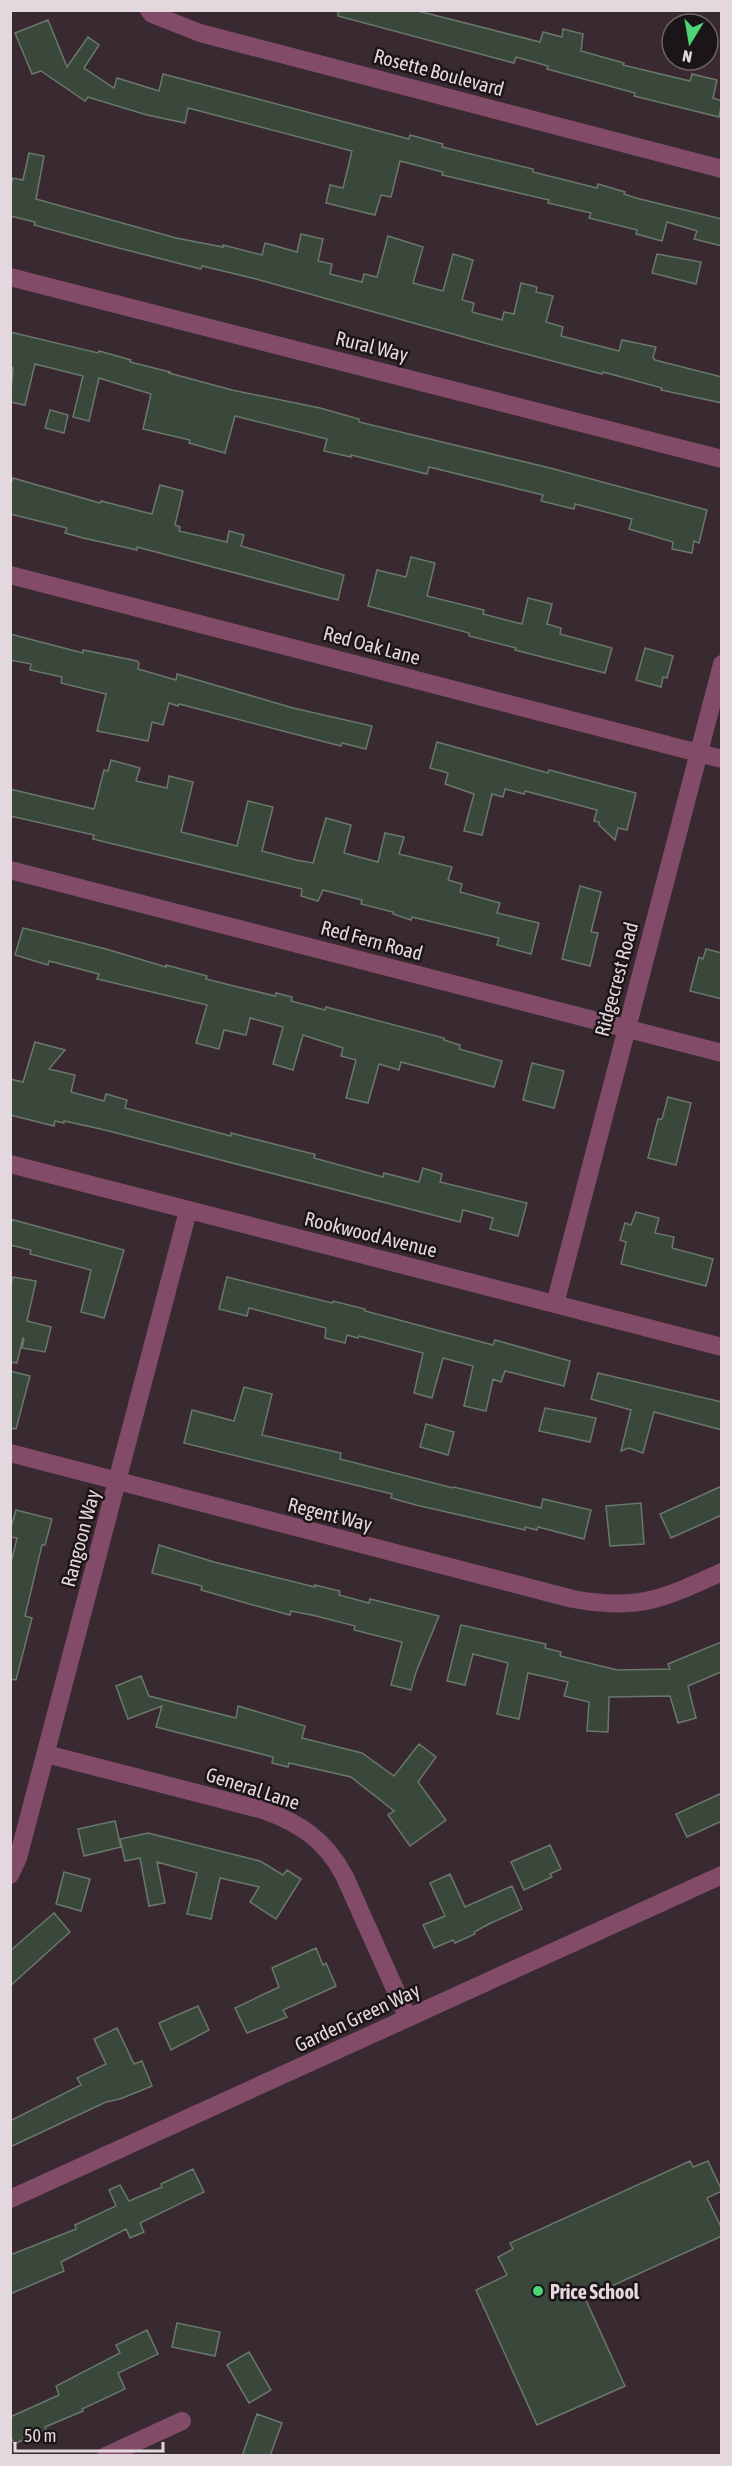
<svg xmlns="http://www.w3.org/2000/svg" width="732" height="2466" viewBox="0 0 732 2466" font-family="'Asap Condensed',sans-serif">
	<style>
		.building { fill: #3a483c; stroke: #69786b; stroke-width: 1.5 }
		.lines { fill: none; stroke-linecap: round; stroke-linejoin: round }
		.minor { stroke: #824b68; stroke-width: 18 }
		.poi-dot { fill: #4dd676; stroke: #1c1518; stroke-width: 2 }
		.labels { text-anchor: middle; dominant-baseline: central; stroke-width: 5; stroke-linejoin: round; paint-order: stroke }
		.street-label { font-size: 20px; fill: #e3d8dd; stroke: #1c1518 }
		.poi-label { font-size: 20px; font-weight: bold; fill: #e3d8dd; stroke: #1c1518; text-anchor: start }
	</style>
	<rect width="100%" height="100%" fill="#392a31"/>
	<!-- building -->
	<path class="building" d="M338,10h76l126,32 3,-10 19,5 1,-8 20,5 -2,17 43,12 -1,2 67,16 2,-7 25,6 -4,18 9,3 -3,16 -85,-21 1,-3 -88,-24 1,-3 -32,-9 -2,6 -176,-47z
		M48,20l19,47 21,-30 11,8 -15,23 30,20 3,-10 42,13 4,-17 246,65 1,-4 33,9 -1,3 91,22v3l64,16 1,-4 27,8 -1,2 12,4 86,21v27l-28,-7 3,-8 -30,-9 -5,19 -26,-7 1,-4 -48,-12 2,-5 -43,-10 1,-3 -107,-25 1,-3 -43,-11 -9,36 -10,-2 -6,20 -49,-12 4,-18 13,3 9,-37 -164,-43 -3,15 -38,-8 -59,-18 -3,4 -44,-30 -9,3 -17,-41z
		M29,153l15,3 -8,43 140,39 47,9v-2l39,10 3,-12 32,9 4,-18 22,5 -5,22 14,3 -2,10 32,8 2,-8 13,3 11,-41 35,11 -10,36 30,8 10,-37 20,6 -11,40 12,3 -2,9 30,8 2,-8 10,2 7,-31 16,4 -1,5 17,4 -7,26 17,5 -2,9 58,15 3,-11 34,7 -3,10 2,3 67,17v26l-61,-13 1,-2 -59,-16 -1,2 -99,-26 -247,-69 -54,-13 -1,3 -90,-23 -77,-21 1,-3 -25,-6v-28l3,-10 10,2z
		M657,254l44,8 -5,22 -44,-11z
		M10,332l88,21 1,-2 32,9 -1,2 40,10 -1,1 63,17 88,18 39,11v3l191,46 157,42 -8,33 -5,-2 -2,12 -20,-4 1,-7 -44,-13 3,-10 -57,-15 -1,5 -33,-8 2,-6 -114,-28 -2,7 -76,-19v2l-27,-6 3,-12 -92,-23 -10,37 -36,-10 1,-3 -47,-11 8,-35 -52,-16 -10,43 -16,-4 10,-41 -48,-12 -10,41 -15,-3 3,-34 -3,-1z
		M50,410l18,5 -4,18 -19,-5z
		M13,478l87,25 1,-2 51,13 8,-29 23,6 -8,34 5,2 -1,4 48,11 2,-11 15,4 -3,11 103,29 -6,25 -201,-53v3l-54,-12 -18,-5 2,-5 -57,-14v-27z
		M411,557l24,6 -8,33 57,14 -1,4 39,10 6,-26 24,6 -5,20 14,4 -1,6 52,14 -7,25 -90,-23 1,-2 -47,-12v-3l-101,-27 9,-36 29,7z
		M10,634l73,19v-3l54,11 2,2 -1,6 38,11 1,-6 116,34 79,18 -6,23 -24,-6 -1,3 -162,-42 -1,2 -9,-3 -6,22 -11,-3 -4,19 -51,-10 9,-37 -45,-11 1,-6 -32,-7 1,-6 -21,-4z
		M645,648l28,8 -6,22 -4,-1 -2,10 -25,-7z
		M437,742l111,31 1,-3 87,23 -9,37 -9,-2 -3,12 -16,-15v-3l-5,-1 3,-11 -72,-19 -1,3 -19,-5 -2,8 -11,-3 -10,41 -18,-4 10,-37 -29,-10 3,-11 -18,-5z
		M111,760l29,8 -4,13 31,7 2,-12 24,6 -12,50 56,14 11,-45 25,6 -11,44 34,9 17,3 13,-45 25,7 -7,28 34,9 7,-29 19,4 -5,17 53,13 -4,13 14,4 -2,8 40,11 -3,10 42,10 -8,31 -34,-9 2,-7 -87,-21 -1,3 -18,-6v-2l-32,-8 1,-4 -39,-10 -5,11 -17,-5 1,-7 -13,-3 -180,-43 -16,-4 1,-4 -84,-19v-27l84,20 10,-39 4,1z
		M580,886l21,6 -10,40 7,1 -8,33 -28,-7z
		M23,928l83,21 60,18v-2l41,11 -1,3 28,7 41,10 1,-3 16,4 -1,4 34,9 1,-3 118,31v2l16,5 -1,4 43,12 -8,26 -93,-25 -2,8 -20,-6 -11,39 -22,-5 10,-38 -15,-4 2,-8 -40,-13 -10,35 -20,-6 10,-37 -33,-9 -4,17 -22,-5 -5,19 -23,-6 11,-38 -110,-26 2,-5 -50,-13 -1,4 -33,-10z
		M706,949l16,4v46l-32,-8 9,-34 4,2z
		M35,1042l30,8 -16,19 26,6 -4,17 33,9 2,-7 21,6 -2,8 106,28v-3l78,20 6,1 -1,4 69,19 1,-4 35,9 4,-14 19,6 -2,8 87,21 -9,33 -28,-7 3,-11 -30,-8 -3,12 -355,-92 -41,-9v2l-9,-2 -1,5 -44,-11v-36l13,3z
		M532,1063l32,8 -10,37 -31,-8z
		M668,1097l23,6 -15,62 -28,-7 10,-39h4z
		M636,1212l23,6 -4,15 19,4 -2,11 41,11 -7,27 -85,-22 5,-22 -6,-2 5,-17 6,2z
		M10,1219l114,31 -20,68 -23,-6 10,-42 -61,-16 1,-4 -21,-5z
		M13,1277l23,4 -9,40 24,6 -6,25 -23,-4 2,-9 -1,-1 -6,25 -7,-1v-74z
		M227,1277l105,26 1,-2 32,8v2l128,34 2,-5 75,21 -6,25 -59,-15 -4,11 -8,-3 -7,32 -22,-5 9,-40 -30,-8 -11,40 -18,-5 9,-40 -64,-17 -1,2 -11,-3 -2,8 -20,-5 1,-10 -77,-20 -2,8 -28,-7z
		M10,1371l20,5 -14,53 -6,-1z
		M598,1373l124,29v28l-68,-18 -11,41 -14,-5 -8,3 10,-41 -40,-11z
		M244,1387l28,7 -10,41 79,18 -1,6 113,29 1,-1 87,21 2,-9 48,11 -7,29 -46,-12 -1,3 -12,-3v3l-109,-25 -25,-7 1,-4 -208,-51 8,-33 42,11z
		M545,1408l51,10 -6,24 -51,-11z
		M426,1424l28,8 -6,23 -28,-8z
		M722,1486v29l-51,23 -11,-24z
		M641,1503l3,41 -34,2 -4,-40z
		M16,1510l36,9 -7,26h-3l-17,71 7,2 -16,62 -6,-1v-112l7,-29 -7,-1v-6z
		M159,1545l55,17 101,25v-2l25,6 -1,4 30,8 1,-4 69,17 -23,56 -5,18 -20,-5 11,-43 -48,-12 1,-4 -43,-11 -21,-4 -1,4 -37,-10 -52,-15 1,-4 -50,-13z
		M461,1625l85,19 -1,4 16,4 -1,4 57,14 53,-1 -2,-5 53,-22v30l-33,14 8,32 -18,5 -8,-27 -61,1 -1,35 -21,-1 2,-29 -25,-6 4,-14 -40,-9 -9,46 -22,-5 11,-51 -35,-9 -8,31 -18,-4z
		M141,1676l8,20 87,22 2,-12 67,20 -3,12 60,15 32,23 25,-32 17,13 -18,25 28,38 -36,26 -22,-31 6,-4 -43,-34 -62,-14 -1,4 -16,-4 1,-6 -117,-30 6,-21 -34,13 -12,-33z
		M722,1793v28l-35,16 -11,-23z
		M115,1821l6,26 -37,9 -6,-27z
		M148,1833l112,28 23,14 4,-5 14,9 -25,40 -26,-17 9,-15 -39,-9 -9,41 -24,-5 10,-41 -40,-11 8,41 -16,3 -9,-48 -15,3 -5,-22z
		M550,1845l11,24 -11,5 2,3 -28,13 -13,-28z
		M64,1872l26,7 -9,32 -25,-7z
		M450,1874l15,33 47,-21 10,23 -33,15 -15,8 1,2 -20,9 -2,-3 -19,8 -11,-23 22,-9 -15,-33z
		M54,1913l16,19 -60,54v-35z
		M316,1948l7,17 3,-2 10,23 -53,24 4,7 -40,16 -12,-25 44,-21 -7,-19z
		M198,2006l11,24 -38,20 -12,-27z
		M117,2028l17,36 8,-3 10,25 -32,13 -14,3 -96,45v-26l71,-36 -4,-7 29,-14 -12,-25z
		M690,2161l3,6 15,-6 14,30 -15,7 15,31v7l-137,62 40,88 -88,39 -61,-135 31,-15 -9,-18 15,-8 -3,-6z
		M193,2169l11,23 -64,31 4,9 -14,6 -4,-9 -65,33 3,9 -54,23v-39l66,-26 -1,-4 41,-19 -7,-16 11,-5 9,16 33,-14 -1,-3z
		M177,2323l43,9 -5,24 -43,-9z
		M147,2330l11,24 -40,19 7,16 -43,20 1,2 -38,16 1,3 -32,14 -4,-9v-18l49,-22 -3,-9 64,-33 -4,-8z
		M249,2352l22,38 -22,13 -22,-38z
		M257,2414l25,9 -12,33h-28z"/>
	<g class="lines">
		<!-- minor -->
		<path class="minor" d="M149,10l3,4 48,19 522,136
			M10,277l712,182
			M10,575l712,184
			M10,870l712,183
			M10,1164l712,183
			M555,1304l167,-640
			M10,1453l563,146c66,12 89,0 149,-27
			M46,1754l217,56c37,13 62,30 81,65l64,143
			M10,1875l8,-17 170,-647
			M10,2199l712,-324
			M106,2456l76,-35"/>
	</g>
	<!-- markers -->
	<circle class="poi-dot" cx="538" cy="2291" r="6"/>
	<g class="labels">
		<!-- street labels -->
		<g class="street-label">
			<text transform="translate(439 72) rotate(15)">Rosette Boulevard</text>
			<text transform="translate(372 346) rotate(14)">Rural Way</text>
			<text transform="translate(372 645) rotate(15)">Red Oak Lane</text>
			<text transform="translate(372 940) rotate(15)">Red Fern Road</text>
			<text transform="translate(616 979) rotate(-75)">Ridgecrest Road</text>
			<text transform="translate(371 1234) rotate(14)">Rookwood Avenue</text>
			<text transform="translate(330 1514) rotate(14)">Regent Way</text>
			<text transform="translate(80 1538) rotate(-75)">Rangoon Way</text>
			<text transform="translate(253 1788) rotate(18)">General Lane</text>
			<text transform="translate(357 2017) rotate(-25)">Garden Green Way</text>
		</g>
		<!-- poi labels -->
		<g class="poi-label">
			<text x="550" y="2291">Price School</text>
		</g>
	</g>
	<!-- border -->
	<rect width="732" height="2466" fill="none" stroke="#e3d8dd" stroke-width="24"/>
	<!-- north arrow -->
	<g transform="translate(690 42) rotate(191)"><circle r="28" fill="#1c1518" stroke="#6c6367" stroke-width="1.5"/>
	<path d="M0-4.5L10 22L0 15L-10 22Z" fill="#4dd676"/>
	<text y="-9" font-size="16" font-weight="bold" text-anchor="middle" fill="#e3d8dd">N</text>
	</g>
	<!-- scale -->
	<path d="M15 2442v9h148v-9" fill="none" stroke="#e3d8dd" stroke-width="3"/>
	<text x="24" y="2442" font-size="18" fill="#e3d8dd" stroke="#1c1518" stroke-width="4.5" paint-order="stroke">50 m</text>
</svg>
